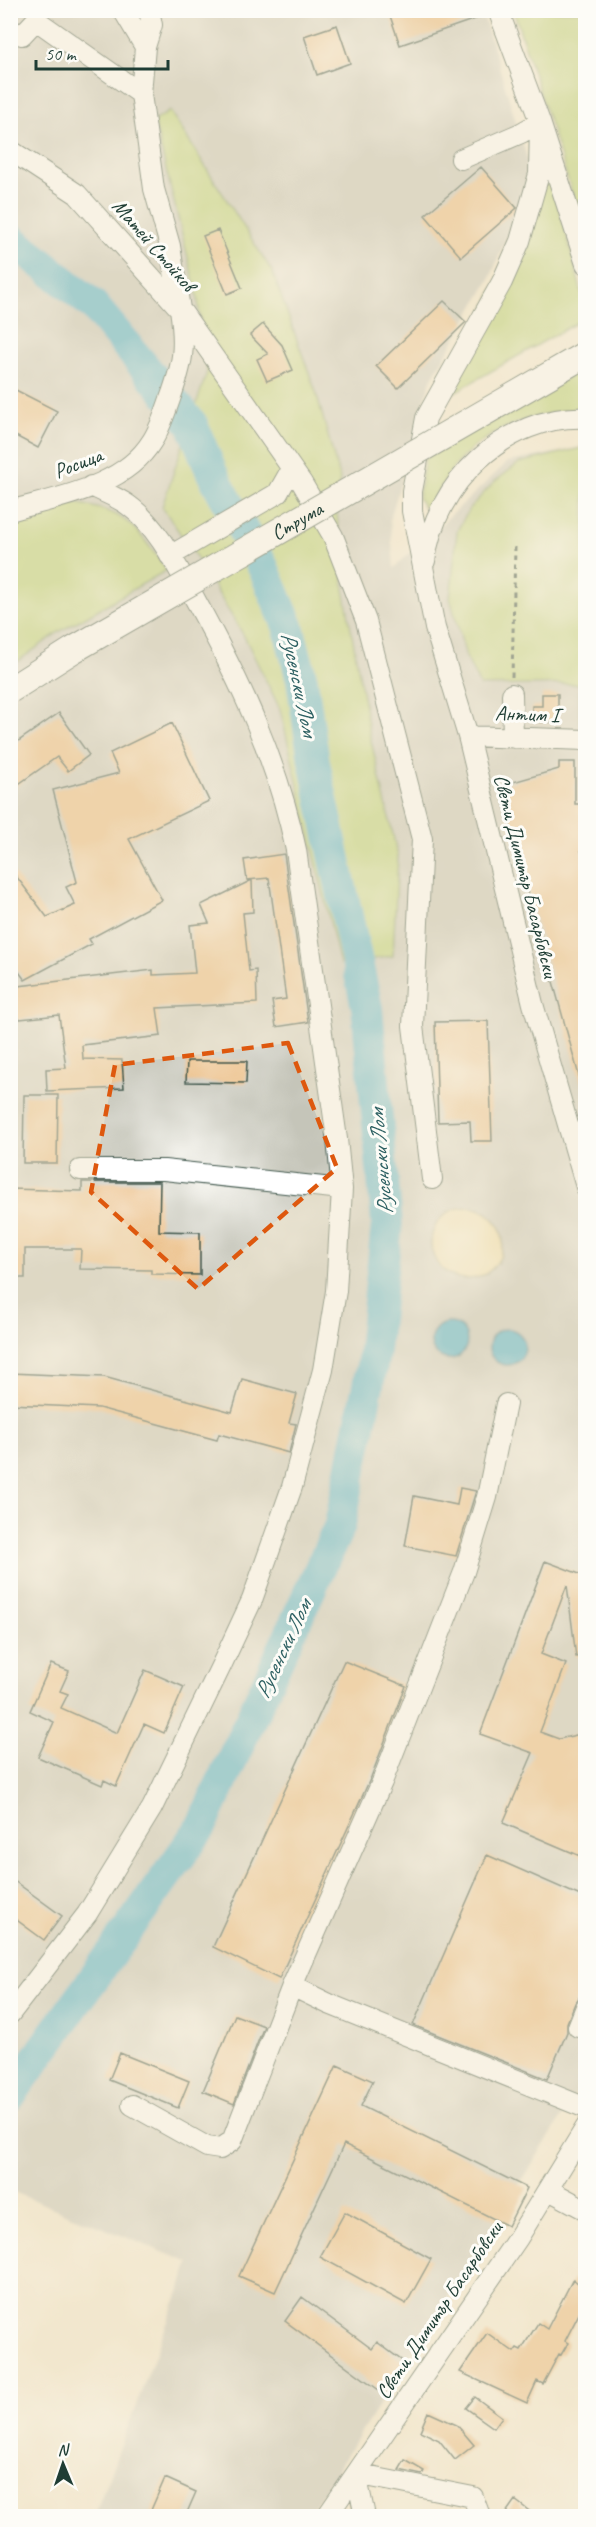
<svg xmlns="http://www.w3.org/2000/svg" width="596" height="2527" viewBox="0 0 596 2527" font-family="Caveat,sans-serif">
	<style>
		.industrial { fill: #c5c5b9 }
		.green { fill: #b9d176; stroke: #6c8755; stroke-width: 1.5 }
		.sand { fill: #eeda9e; stroke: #868c69; stroke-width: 1.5 }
		.water { fill: #4cafcb; stroke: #367680; stroke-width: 1.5 }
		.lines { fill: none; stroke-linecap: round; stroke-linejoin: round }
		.river { stroke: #4cafcb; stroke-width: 32 }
		.building { fill: #eaba7f }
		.minor-casing { stroke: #3f564b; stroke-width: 22 }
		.path { stroke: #3f564b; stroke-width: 3; stroke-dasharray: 4.5 4.5; stroke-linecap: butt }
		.minor { stroke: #fff; stroke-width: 20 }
		.major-bridge-casing { stroke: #3f564b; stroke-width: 28; stroke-linecap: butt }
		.major-bridge { stroke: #fff; stroke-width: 26 }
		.marked { fill: none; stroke: #de580e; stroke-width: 4.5; stroke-dasharray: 12 8; stroke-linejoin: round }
		.labels { text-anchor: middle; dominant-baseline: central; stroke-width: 6; stroke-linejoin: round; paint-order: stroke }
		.street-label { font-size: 21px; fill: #1f3d34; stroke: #fdfcf7 }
		.water-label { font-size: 22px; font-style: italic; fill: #2c5f61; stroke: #fdfcf7 }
	</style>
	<rect width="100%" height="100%" fill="#fdfcf7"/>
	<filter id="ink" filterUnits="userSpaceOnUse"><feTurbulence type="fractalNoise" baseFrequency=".0167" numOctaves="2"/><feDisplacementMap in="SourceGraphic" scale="12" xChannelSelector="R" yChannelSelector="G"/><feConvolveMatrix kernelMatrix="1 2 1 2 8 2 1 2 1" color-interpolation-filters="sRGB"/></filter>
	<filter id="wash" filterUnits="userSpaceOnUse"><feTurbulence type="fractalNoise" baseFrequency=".008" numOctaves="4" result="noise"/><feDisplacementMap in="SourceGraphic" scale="24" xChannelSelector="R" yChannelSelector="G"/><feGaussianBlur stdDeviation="1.35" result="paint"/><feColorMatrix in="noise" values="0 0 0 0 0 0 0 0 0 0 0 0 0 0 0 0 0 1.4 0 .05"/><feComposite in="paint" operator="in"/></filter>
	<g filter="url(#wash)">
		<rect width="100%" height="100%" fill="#f2e7ce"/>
		<!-- industrial -->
		<path class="industrial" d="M10,11h472l50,163 -43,107 -58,99 -41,139 4,49 114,-106 77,-15v1634l-277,435h-214l96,-253 -179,-72z"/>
		<!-- green -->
		<path class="green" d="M513,11h72v222l-69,-214z
			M170,111l102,160 44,121 24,87 -4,23 8,87 26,147 28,120 -5,100 -53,8 -60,-255 -36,-73 -47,-78 -35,-51 45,-135 -10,-78 -43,-173z
			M544,175c13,13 35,107 41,131v12l-139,79z
			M585,367v41c-50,5 -98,19 -131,59 -11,14 -16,31 -30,41l-6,-10 7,-40z
			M585,447v276h-5v-39l-100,2 -14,-29 -16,-59 7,-67 12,-22 25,-27 25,-19z
			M68,502c60,9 64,21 99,68l-108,62 -48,34v-146z"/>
		<!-- sand -->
		<path class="sand" d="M431 1243a36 36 0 1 1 72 0a36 36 0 1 1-72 0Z"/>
		<!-- water -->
		<path class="water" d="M431 1341a18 18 0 1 1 36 0a18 18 0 1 1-36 0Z
			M489 1347a18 18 0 1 1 36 0a18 18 0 1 1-36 0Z"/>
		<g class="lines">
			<!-- river -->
			<path class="river" d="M10,238l83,67 99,119 20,49 51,94 25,59 14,54 12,82 53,246 20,215 -14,137 -33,165 -139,302 -191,269"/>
		</g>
		<g id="blocks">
			<!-- building -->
			<path class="building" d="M388,10h98l1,5 -87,30z
				M337,25l13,38 -33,12 -13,-39z
				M481,167l36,41 -56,49 -36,-42z
				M218,230l24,58 -15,6 -24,-58z
				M444,301l22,21 -68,66 -22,-22z
				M263,324l19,21 11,25 -26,11 -10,-22 11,-5 -18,-19z
				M10,387l47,24 -19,37 -28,-15z
				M542,694h16v28h-26v-16h10z
				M59,713l30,42 -21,16 -11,-14 -47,33v-43z
				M172,723l37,78 -80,38 33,61 -73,39 3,5 -67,36 -15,-20v-92l37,49 28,-12 -9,-18 11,-5 -24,-92 66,-17 -9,-20z
				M559,762h16v42h10v46h-4l4,16v216l-4,1 -82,-297 60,-17z
				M284,854l24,168 -32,5 -4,-26 14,-2 -17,-121 -22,2 -3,-20z
				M252,880l1,32 -10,1 6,58 7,-1 1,33 -100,5 4,28 -79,9 1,14 39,1 2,28 -77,3 -1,-22 20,-1 -7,-53 -49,5v-33l143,-17v5l42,-2 -5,-48 19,-2 -8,-18z
				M488,1021l4,120h-21l-1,-20 -32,1 -3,-100z
				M187,1061h60l-1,22 -60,-1z
				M24,1095h34l-1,68h-34z
				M82,1182h78l-1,49 41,1v43l-49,-1v-4l-71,-1 1,-20h-56v29h-15v-89l72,2z
				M10,1373l94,4 128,35 10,-33 55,15 -8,29 7,1 -7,29 -70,-19 -2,6 -118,-32 -89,-4z
				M460,1488l16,3 -20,65 -51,-10 9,-50 43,9z
				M545,1561l40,15v80l-9,1 -9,-72 -26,69 25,10 -26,68 19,7 26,-6v125l-82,-35 30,-70 -53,-19z
				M344,1661l62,25 -35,91 -92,202 -66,-32z
				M51,1664l18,7 -9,20 8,3 -7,14 56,25 28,-63 39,17 -20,46 -20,-9 -28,62 -12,-6 -2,5 -64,-28 16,-35 -24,-11z
				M487,1855l98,43v92l-10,13 -8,20v9l-20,47 -134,-54z
				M10,1878l52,38 -18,24 -34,-25z
				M235,2015l29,11 -30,78 -31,-13z
				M120,2053l69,28 -11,27 -69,-28z
				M337,2065l36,16 -12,25 166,82 -19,38 -164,-82 -69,148 -36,-16z
				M345,2212l86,47 -25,45 -86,-47z
				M573,2279l12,10v13l-20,39 3,2 -7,12 -2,-1 -16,30 -6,-3 -10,22 -67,-31 27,-39 27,19 3,-4 4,2 17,-27 9,6z
				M302,2297l70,52 5,-7 28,21 -22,30 -98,-72z
				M475,2397l27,20 -8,11 -28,-20z
				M428,2412l29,13 17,20 -19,15 -16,-20 -19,-9z
				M405,2460l19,11 -2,4 -23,-5z
				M165,2478l31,14 -11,25h-37z
				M515,2500l22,17h-34z"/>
		</g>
	</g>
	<g filter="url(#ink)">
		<use href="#blocks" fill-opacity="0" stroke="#3f564b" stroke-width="1.5"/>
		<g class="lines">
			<!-- minor casing -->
			<g class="minor-casing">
				<path id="minor" d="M123,10l22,37
					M149,10l3,15 -7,22 -4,47 13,95 16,57 10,63 122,174 31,53 33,85 56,218 -9,187 19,153
					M498,10l42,112 46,142
					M10,31l12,4 14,-15 105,74
					M10,150l67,44 103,115c6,39 3,54 -10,90 -5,14 -10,30 -18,42 -28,46 -94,56 -142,70
					M461,159l60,-26 19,-11 -1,52 -19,67 -18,41 -76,136 -14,73v20l23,117 33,108 65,268 53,183
					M170,556l108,-63 13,-23
					M425,561c9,-77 81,-147 161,-143
					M512,694l1,44
					M468,736l118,4
					M80,1170h84l178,19
					M292,1986l37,18 257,104
					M10,2014l77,-100 65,-106 70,-144 30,-64 40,-113 31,-117 13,-79 6,-102 -5,-50 -41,-289c-19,-91 -55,-167 -100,-249 -18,-32 -37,-74 -68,-96 -11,-8 -25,-13 -37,-19
					M578,2027l8,-20
					M132,2105l75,42 13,2 12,-8 60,-155 90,-204 82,-210 23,-75 19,-93
					M549,2190l37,20
					M327,2516l191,-278 68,-111
					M365,2516l-9,-42 117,23 7,19"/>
			</g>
			<!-- path -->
			<path class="path" d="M512,677l3,-130"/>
			<!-- minor -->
			<use href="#minor" class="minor"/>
			<!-- major-bridge casing -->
			<g class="major-bridge-casing">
				<g id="major-bridge">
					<path id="s1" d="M10,690l63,-40 513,-296"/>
				</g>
			</g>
			<!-- major-bridge -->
			<use href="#major-bridge" class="major-bridge"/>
		</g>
	</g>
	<!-- marked area -->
	<path d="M0 0H596V2527H0ZM288,1043l49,125 -139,121 -107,-97 24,-127z" fill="#f2e7ce" fill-opacity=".55" fill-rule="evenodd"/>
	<path class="marked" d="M288,1043l49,125 -139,121 -107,-97 24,-127z"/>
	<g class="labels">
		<!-- street labels -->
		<g class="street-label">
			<text transform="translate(154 245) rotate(49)">Матей Стойков</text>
			<text transform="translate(78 463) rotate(-21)">Росица</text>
			<text stroke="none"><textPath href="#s1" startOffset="333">Струма</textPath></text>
			<text transform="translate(527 714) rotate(2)">Антим I</text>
			<text transform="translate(526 876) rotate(76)">Свети Димитър Басарбовски</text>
			<text transform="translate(439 2310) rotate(-56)">Свети Димитър Басарбовски</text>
		</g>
		<!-- water labels -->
		<g class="water-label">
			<text transform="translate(299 684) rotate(78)">Русенски Лом</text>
			<text transform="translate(381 1162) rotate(-95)">Русенски Лом</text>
			<text transform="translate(283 1649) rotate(-65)">Русенски Лом</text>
		</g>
	</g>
	<!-- margin -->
	<rect width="596" height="2527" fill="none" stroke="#fdfcf7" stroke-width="36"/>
	<!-- north arrow -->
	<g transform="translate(63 2464) rotate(358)" stroke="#fdfcf7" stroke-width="4.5" paint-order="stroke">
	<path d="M0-4.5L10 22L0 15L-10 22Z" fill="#1f3d34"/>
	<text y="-9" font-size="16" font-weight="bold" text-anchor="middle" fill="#1f3d34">N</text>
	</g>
	<!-- scale -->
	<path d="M36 60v9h132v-9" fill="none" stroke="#1f3d34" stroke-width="3"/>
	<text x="45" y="60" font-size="18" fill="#1f3d34" stroke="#fdfcf7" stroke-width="4.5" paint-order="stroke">50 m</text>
</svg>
